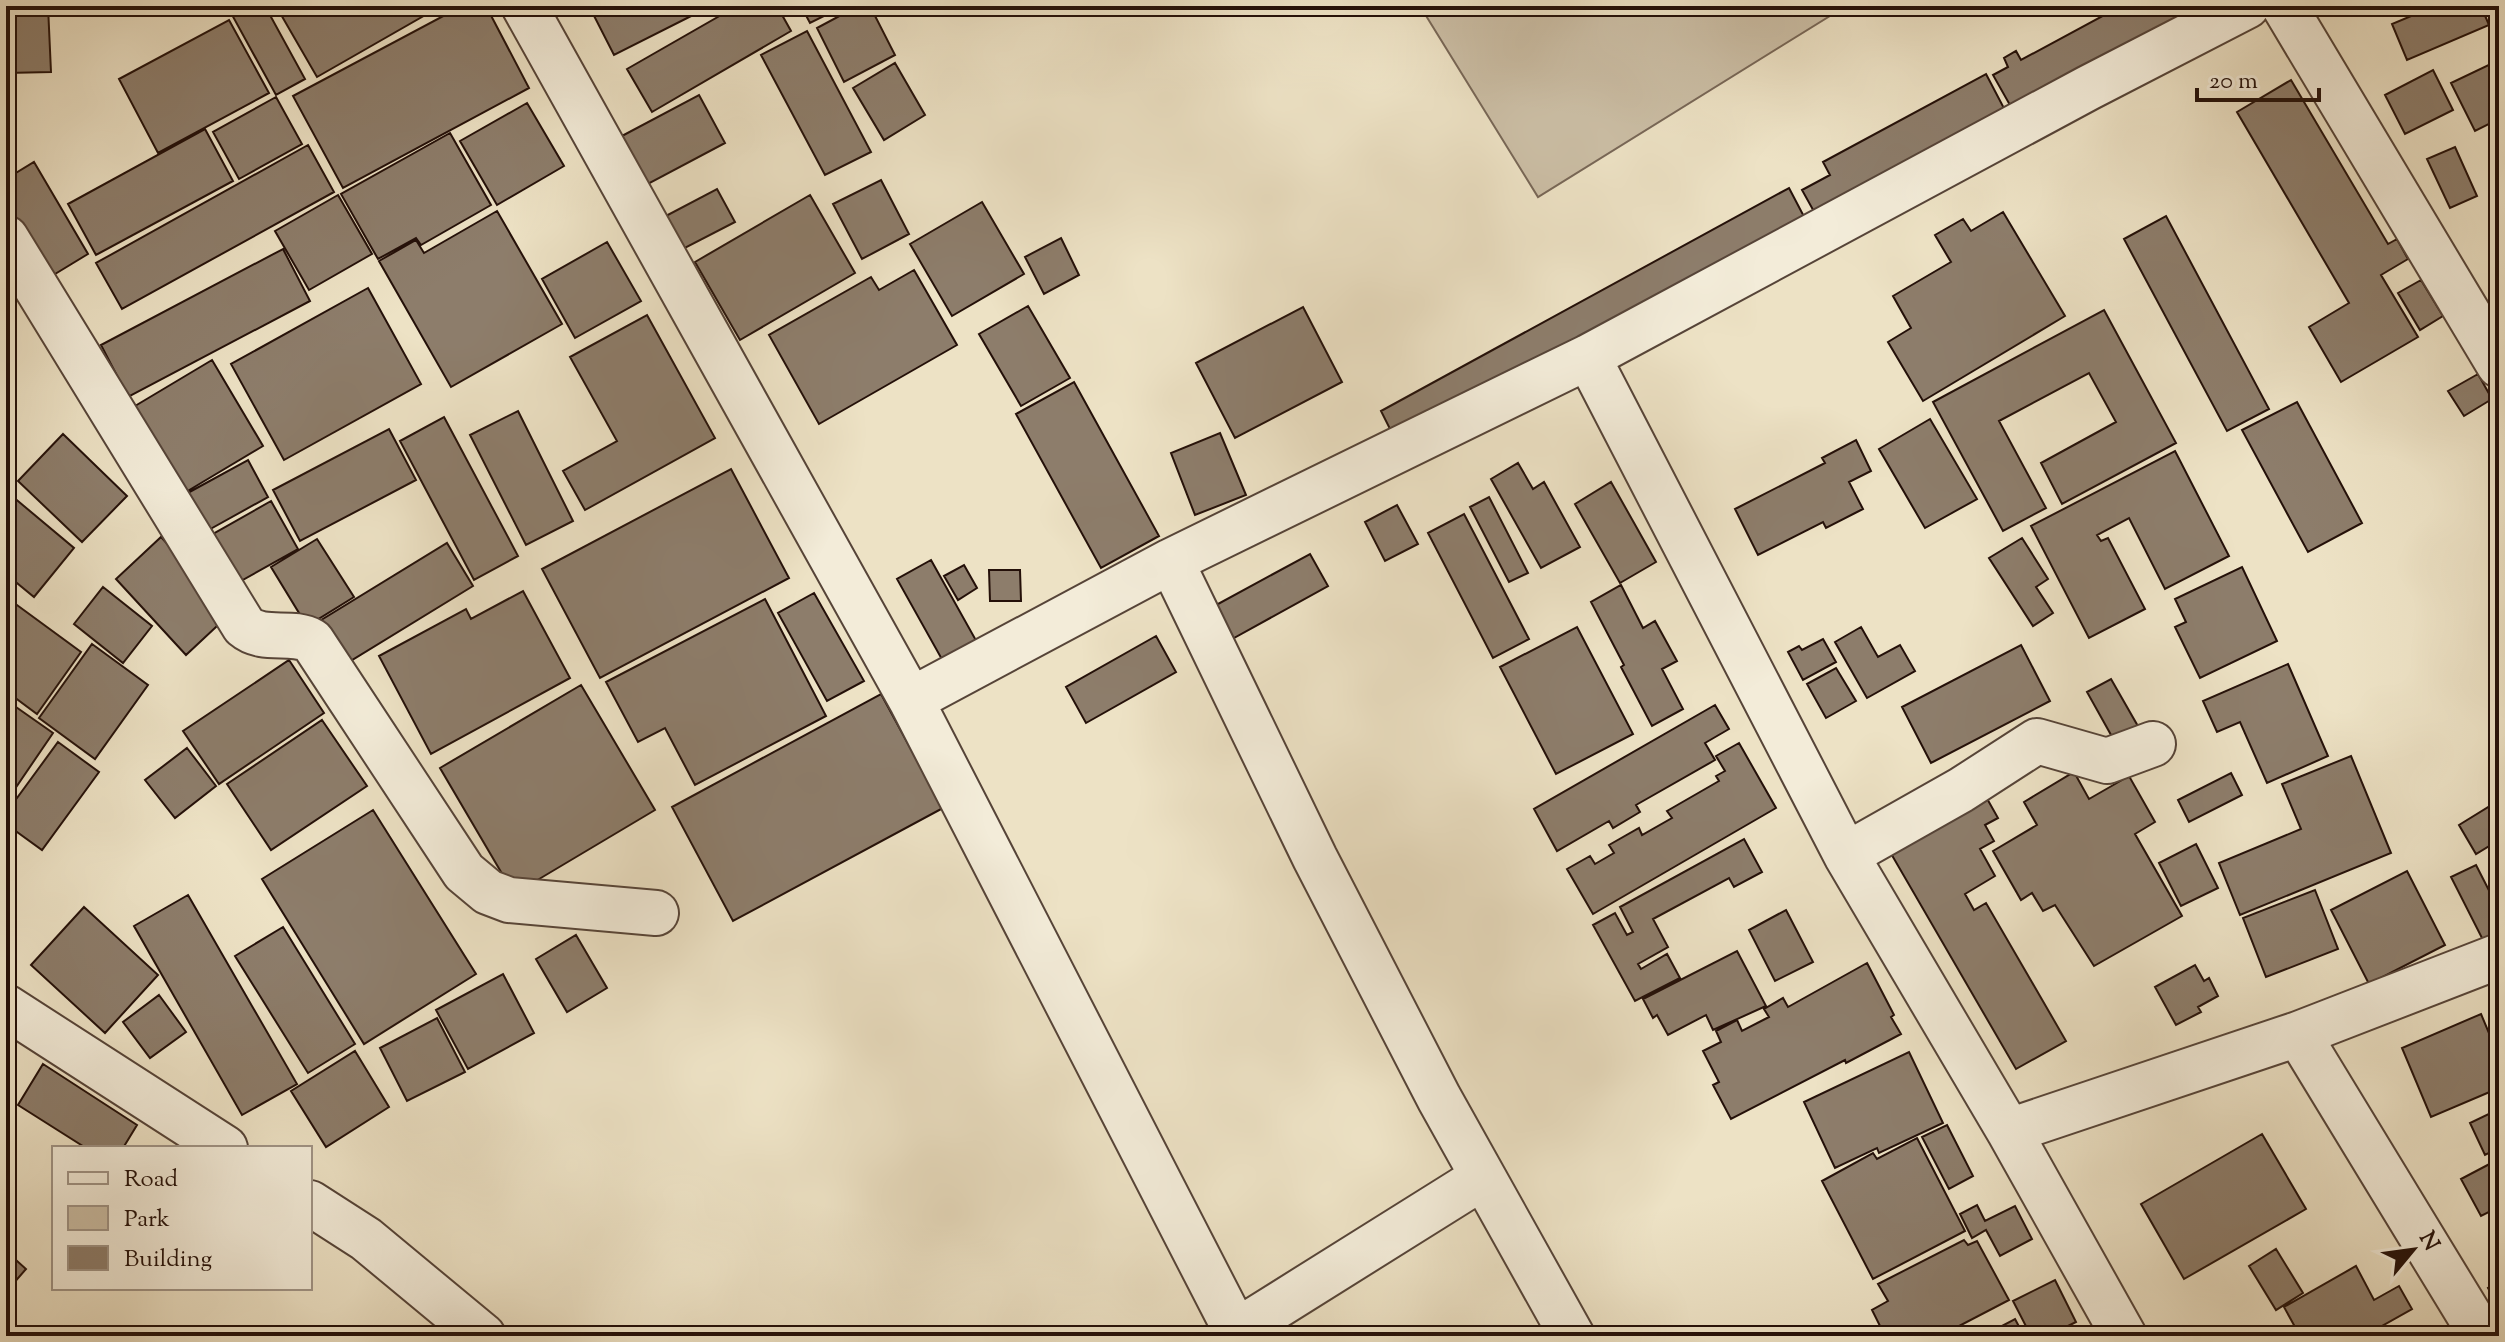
<svg xmlns="http://www.w3.org/2000/svg" width="2505" height="1342" viewBox="0 0 2505 1342" font-family="'Sorts Mill Goudy',serif">
	<style>
		.green { fill: #cbbea5; stroke: #786757; stroke-width: 2 }
		.building { fill: #8d7d6b; stroke: #241009; stroke-width: 2 }
		.lines { fill: none; stroke-linecap: round; stroke-linejoin: round }
		.street-casing { stroke: #564438; stroke-width: 48 }
		.street { stroke: #f3ecd9; stroke-width: 44 }
	</style>
	<rect width="100%" height="100%" fill="#ede2c5"/>
	<filter id="stains"><feTurbulence type="fractalNoise" baseFrequency=".0025" numOctaves="4"/><feColorMatrix values="0 0 0 0 .2 0 0 0 0 .09 0 0 0 0 .02 0 0 0 .5 -.17"/></filter>
	<radialGradient id="worn" r=".72"><stop offset=".6" stop-color="#630" stop-opacity="0"/><stop offset="1" stop-color="#630" stop-opacity=".3"/></radialGradient>
	<!-- green -->
	<path class="green" d="M1420,6h426l-308,191z"/>
	<!-- building -->
	<path class="building" d="M6,6h42l3,66 -45,1z
		M244,6h21l40,73 -29,16 -45,-82z
		M276,6h165l-124,71z
		M462,6h24l43,82 -186,100 -50,-92z
		M589,6h122l-97,49z
		M737,6h40l14,25 -139,81 -25,-43z
		M801,6h43l-34,17z
		M858,6h12l25,49 -51,27 -27,-54z
		M2121,6h94l-200,108 -22,-39 15,-8 -4,-9 12,-7 5,9z
		M2435,6h46l8,19 -82,35 -15,-36z
		M2491,6h8v18z
		M229,20l40,73 -111,60 -39,-74z
		M807,31l64,121 -46,23 -64,-120z
		M2499,60v59l-24,12 -24,-48z
		M895,63l30,52 -41,25 -31,-52z
		M2433,70l20,40 -48,24 -20,-39z
		M1986,74l21,40 -190,103 -15,-27 28,-15 -7,-13z
		M2291,80l97,164 9,-5 11,20 -27,16 37,62 -77,45 -32,-55 40,-24 -112,-191z
		M699,95l26,48 -79,42 -26,-48z
		M276,97l26,47 -63,35 -26,-47z
		M527,103l37,63 -67,39 -37,-64z
		M205,129l28,52 -137,74 -28,-51z
		M450,133l41,72 -70,40 -5,-7 -38,21 -37,-65z
		M308,145l26,47 -212,117 -26,-46z
		M2455,147l22,49 -27,12 -23,-49z
		M34,162l54,92 -51,31 -31,-51v-55z
		M881,180l28,54 -47,25 -29,-55z
		M1789,188l21,40 -412,217 -17,-34z
		M717,189l18,33 -56,29 -17,-33z
		M338,195l34,59 -63,36 -34,-59z
		M810,195l45,78 -115,67 -45,-78z
		M982,202l42,72 -72,42 -42,-72z
		M497,211l65,113 -111,63 -72,-126 37,-21 8,13z
		M2003,212l62,104 -142,85 -35,-59 23,-14 -18,-32 58,-34 -16,-27 28,-16 8,12z
		M2166,216l103,193 -42,22 -103,-192z
		M1061,238l18,37 -35,19 -19,-37z
		M607,242l34,59 -66,37 -33,-59z
		M283,249l27,52 -182,96 -27,-52z
		M914,270l43,75 -138,79 -50,-89 102,-58 8,13z
		M2421,280l22,36 -23,14 -22,-37z
		M368,288l53,96 -137,76 -53,-96z
		M1028,306l42,72 -49,28 -42,-72z
		M1303,307l39,75 -107,56 -39,-75z
		M2104,310l72,133 -114,61 -21,-41 75,-41 -27,-49 -90,48 47,87 -43,23 -70,-129z
		M647,315l68,123 -130,72 -22,-39 54,-30 -47,-84z
		M212,360l51,86 -77,46 -51,-86z
		M2478,374l14,25 -28,17 -16,-25z
		M1074,382l85,154 -58,32 -85,-154z
		M2297,402l65,121 -54,29 -66,-122z
		M518,411l55,110 -47,24 -56,-110z
		M444,417l74,139 -44,24 -74,-139z
		M1930,419l47,80 -52,29 -46,-79z
		M389,429l27,51 -116,61 -27,-51z
		M1220,433l26,62 -51,20 -24,-62z
		M63,434l64,62 -45,46 -64,-61z
		M1856,440l15,31 -22,11 14,27 -37,19 -3,-6 -65,33 -23,-46 90,-46 -3,-5z
		M2175,451l54,105 -64,33 -36,-71 -32,17 4,6 7,-3 37,71 -56,29 -58,-112z
		M248,460l20,37 -63,35 -21,-37z
		M1518,463l15,26 11,-7 36,65 -39,21 -50,-89z
		M731,469l58,109 -189,100 -58,-109z
		M1611,482l45,80 -36,21 -45,-79z
		M6,491l68,57 -40,49 -28,-23z
		M1489,497l39,76 -19,9 -39,-75z
		M271,501l27,48 -66,37 -26,-48z
		M1397,505l21,39 -33,17 -20,-39z
		M1464,514l65,125 -36,19 -65,-125z
		M161,537l70,76 -45,42 -70,-76z
		M2022,538l26,41 -12,8 17,26 -20,13 -44,-68z
		M317,539l37,58 -47,29 -36,-59z
		M447,543l26,43 -134,82 -26,-43z
		M1310,554l18,32 -103,57 -18,-33z
		M931,560l47,84 -34,19 -47,-84z
		M964,565l13,23 -19,12 -14,-24z
		M2242,567l35,74 -77,37 -25,-51 11,-5 -11,-23z
		M989,570h31l1,31h-31z
		M1621,585l22,43 12,-7 22,40 -15,8 21,40 -31,17 -31,-59 3,-2 -33,-63z
		M103,587l49,39 -29,37 -49,-39z
		M523,591l47,87 -139,76 -52,-98 87,-47 5,10z
		M814,593l50,88 -37,20 -49,-88z
		M6,597l75,55 -44,62 -31,-23z
		M765,599l61,117 -131,69 -30,-57 -27,14 -32,-60z
		M1577,627l56,107 -77,40 -56,-107z
		M1861,627l17,30 22,-12 15,26 -48,27 -32,-56z
		M1156,636l20,36 -90,51 -20,-36z
		M1823,639l13,23 -33,18 -15,-28 11,-6 3,4z
		M92,644l56,41 -53,74 -56,-41z
		M2021,645l29,56 -119,62 -29,-56z
		M289,660l35,53 -105,71 -36,-53z
		M2288,664l40,92 -61,27 -27,-61 -23,10 -14,-31z
		M1836,668l20,33 -30,17 -19,-34z
		M2111,679l28,49 -24,14 -28,-50z
		M581,685l74,125 -141,84 -74,-126z
		M881,694l62,114 -210,113 -61,-114z
		M6,700l47,33 -47,69z
		M1715,705l14,24 -24,14 10,17 -79,45 4,7 -27,16 -4,-7 -52,30 -23,-42z
		M322,720l45,66 -96,64 -44,-66z
		M58,742l41,30 -57,78 -36,-26v-11z
		M1739,743l37,65 -183,106 -26,-45 23,-13 5,8 19,-11 -5,-8 30,-17 3,7 30,-17 -5,-7 52,-30 -3,-5 9,-5 -9,-15z
		M187,748l29,38 -41,32 -30,-38z
		M2351,756l40,97 -151,62 -21,-52 82,-34 -19,-45z
		M2074,772l15,27 40,-23 26,46 -20,12 47,82 -88,50 -39,-61 -12,6 -11,-18 -11,7 -28,-49 44,-26 -13,-23z
		M2231,773l11,22 -53,27 -11,-22z
		M1985,795l13,23 -13,7 9,16 -14,8 15,27 -30,18 9,16 12,-7 80,138 -50,28 -130,-224z
		M2490,806l9,16v18l-23,14 -17,-29z
		M373,810l103,164 -112,70 -102,-165z
		M1744,839l18,33 -28,15 -5,-9 -76,41 15,28 -30,17 3,5 26,-15 13,24 -45,23 -42,-76 22,-12 12,22 6,-3 -13,-25z
		M2196,844l22,44 -37,18 -22,-43z
		M2476,865l23,45v27l-14,7 -34,-67z
		M2407,871l38,74 -76,39 -38,-74z
		M2315,890l23,59 -72,28 -23,-59z
		M188,895l109,189 -55,31 -108,-189z
		M84,907l74,68 -53,58 -74,-68z
		M1786,910l27,52 -38,19 -26,-51z
		M283,927l72,117 -47,29 -73,-117z
		M576,935l31,53 -40,24 -31,-53z
		M1737,951l29,55 -53,24 -7,-15 -38,20 -11,-20 -4,3 -10,-19z
		M1867,963l27,52 -3,2 10,17 -55,29 -1,-3 -114,59 -18,-34 6,-3 -16,-31 18,-9 -5,-11 21,-11 5,11 27,-14 -5,-8 19,-11 5,9z
		M2195,965l9,16 5,-3 9,18 -20,11 3,5 -25,13 -21,-38z
		M503,974l31,59 -66,36 -32,-59z
		M159,995l27,37 -36,26 -27,-36z
		M2481,1014l18,43v31l-68,29 -29,-69z
		M437,1018l28,54 -58,29 -27,-53z
		M355,1051l34,56 -63,40 -35,-56z
		M1909,1052l34,71 -64,30 -2,-5 -42,20 -31,-66z
		M43,1064l94,61 -14,23h-37l-68,-43z
		M2499,1109v39l-14,7 -15,-32z
		M1947,1125l26,51 -24,13 -27,-52z
		M2262,1134l44,75 -122,70 -43,-75z
		M1917,1138l48,93 -92,48 -51,-98 51,-28 4,6z
		M2499,1159v48l-18,9 -20,-37z
		M1977,1205l8,16 30,-15 17,33 -32,17 -14,-26 -14,8 -12,-24z
		M1964,1240l4,5 9,-4 32,59 -69,36h-55l-13,-26 16,-9 -10,-17z
		M2276,1249l27,44 -27,17 -27,-44z
		M6,1251l20,18 -20,23z
		M2356,1266l18,34 25,-14 13,23 -48,27h-64l-16,-29z
		M2055,1280l21,42 -12,6 5,8h-38l-18,-35z
		M2499,1282v26l-11,-20z
		M2015,1319l9,17h-41z"/>
	<g class="lines">
		<!-- street casing -->
		<g class="street-casing">
			<path id="street" d="M524,6l387,694 260,-139 417,-204 500,-269 159,-82
				M2284,6l215,359
				M6,238l238,388c20,17 47,3 68,15l152,231 24,20 21,8 147,13
				M1588,357l258,498 163,276 115,205
				M1171,561l144,297 124,240 133,238
				M911,700l325,631
				M1846,855l115,-65 76,-49 70,20 46,-17
				M6,1007l219,141
				M2298,1034l201,-78
				M2009,1131l289,-97 184,302
				M310,1203l56,36 117,97
				M1229,1336l254,-159"/>
		</g>
		<!-- street -->
		<use href="#street" class="street"/>
	</g>
	<!-- margin -->
	<rect width="2505" height="1342" fill="none" stroke="#ede2c5" stroke-width="32"/>
	<rect x="8" y="8" width="2489" height="1326" fill="none" stroke="#241009" stroke-width="4"/>
	<rect x="16" y="16" width="2473" height="1310" fill="none" stroke="#241009" stroke-width="2"/>
	<!-- legend -->
	<rect x="52" y="1146" width="260" height="144" fill="#f3ecd9" stroke="#a09486" stroke-width="2"/>
	<rect x="68" y="1172" width="40" height="12" fill="#f3ecd9" stroke="#a09486" stroke-width="2"/>
	<text x="124" y="1186" font-size="24" fill="#241009">Road</text>
	<rect x="68" y="1206" width="40" height="24" fill="#cbbea5" stroke="#a09486" stroke-width="2"/>
	<text x="124" y="1226" font-size="24" fill="#241009">Park</text>
	<rect x="68" y="1246" width="40" height="24" fill="#8d7d6b" stroke="#a09486" stroke-width="2"/>
	<text x="124" y="1266" font-size="24" fill="#241009">Building</text>
	<!-- north arrow -->
	<g transform="translate(2413 1250) rotate(61)" stroke="#f3ecd9" stroke-width="6" paint-order="stroke">
	<path d="M0-6L14 30L0 20L-14 30Z" fill="#241009"/>
	<text y="-12" font-size="22" font-weight="bold" text-anchor="middle" fill="#241009">N</text>
	</g>
	<!-- scale -->
	<path d="M2197 88v12h122v-12" fill="none" stroke="#241009" stroke-width="4"/>
	<text x="2209" y="88" font-size="24" fill="#241009" stroke="#f3ecd9" stroke-width="6" paint-order="stroke">20 m</text>
	<rect width="100%" height="100%" filter="url(#stains)"/>
	<rect width="100%" height="100%" fill="url(#worn)"/>
</svg>
